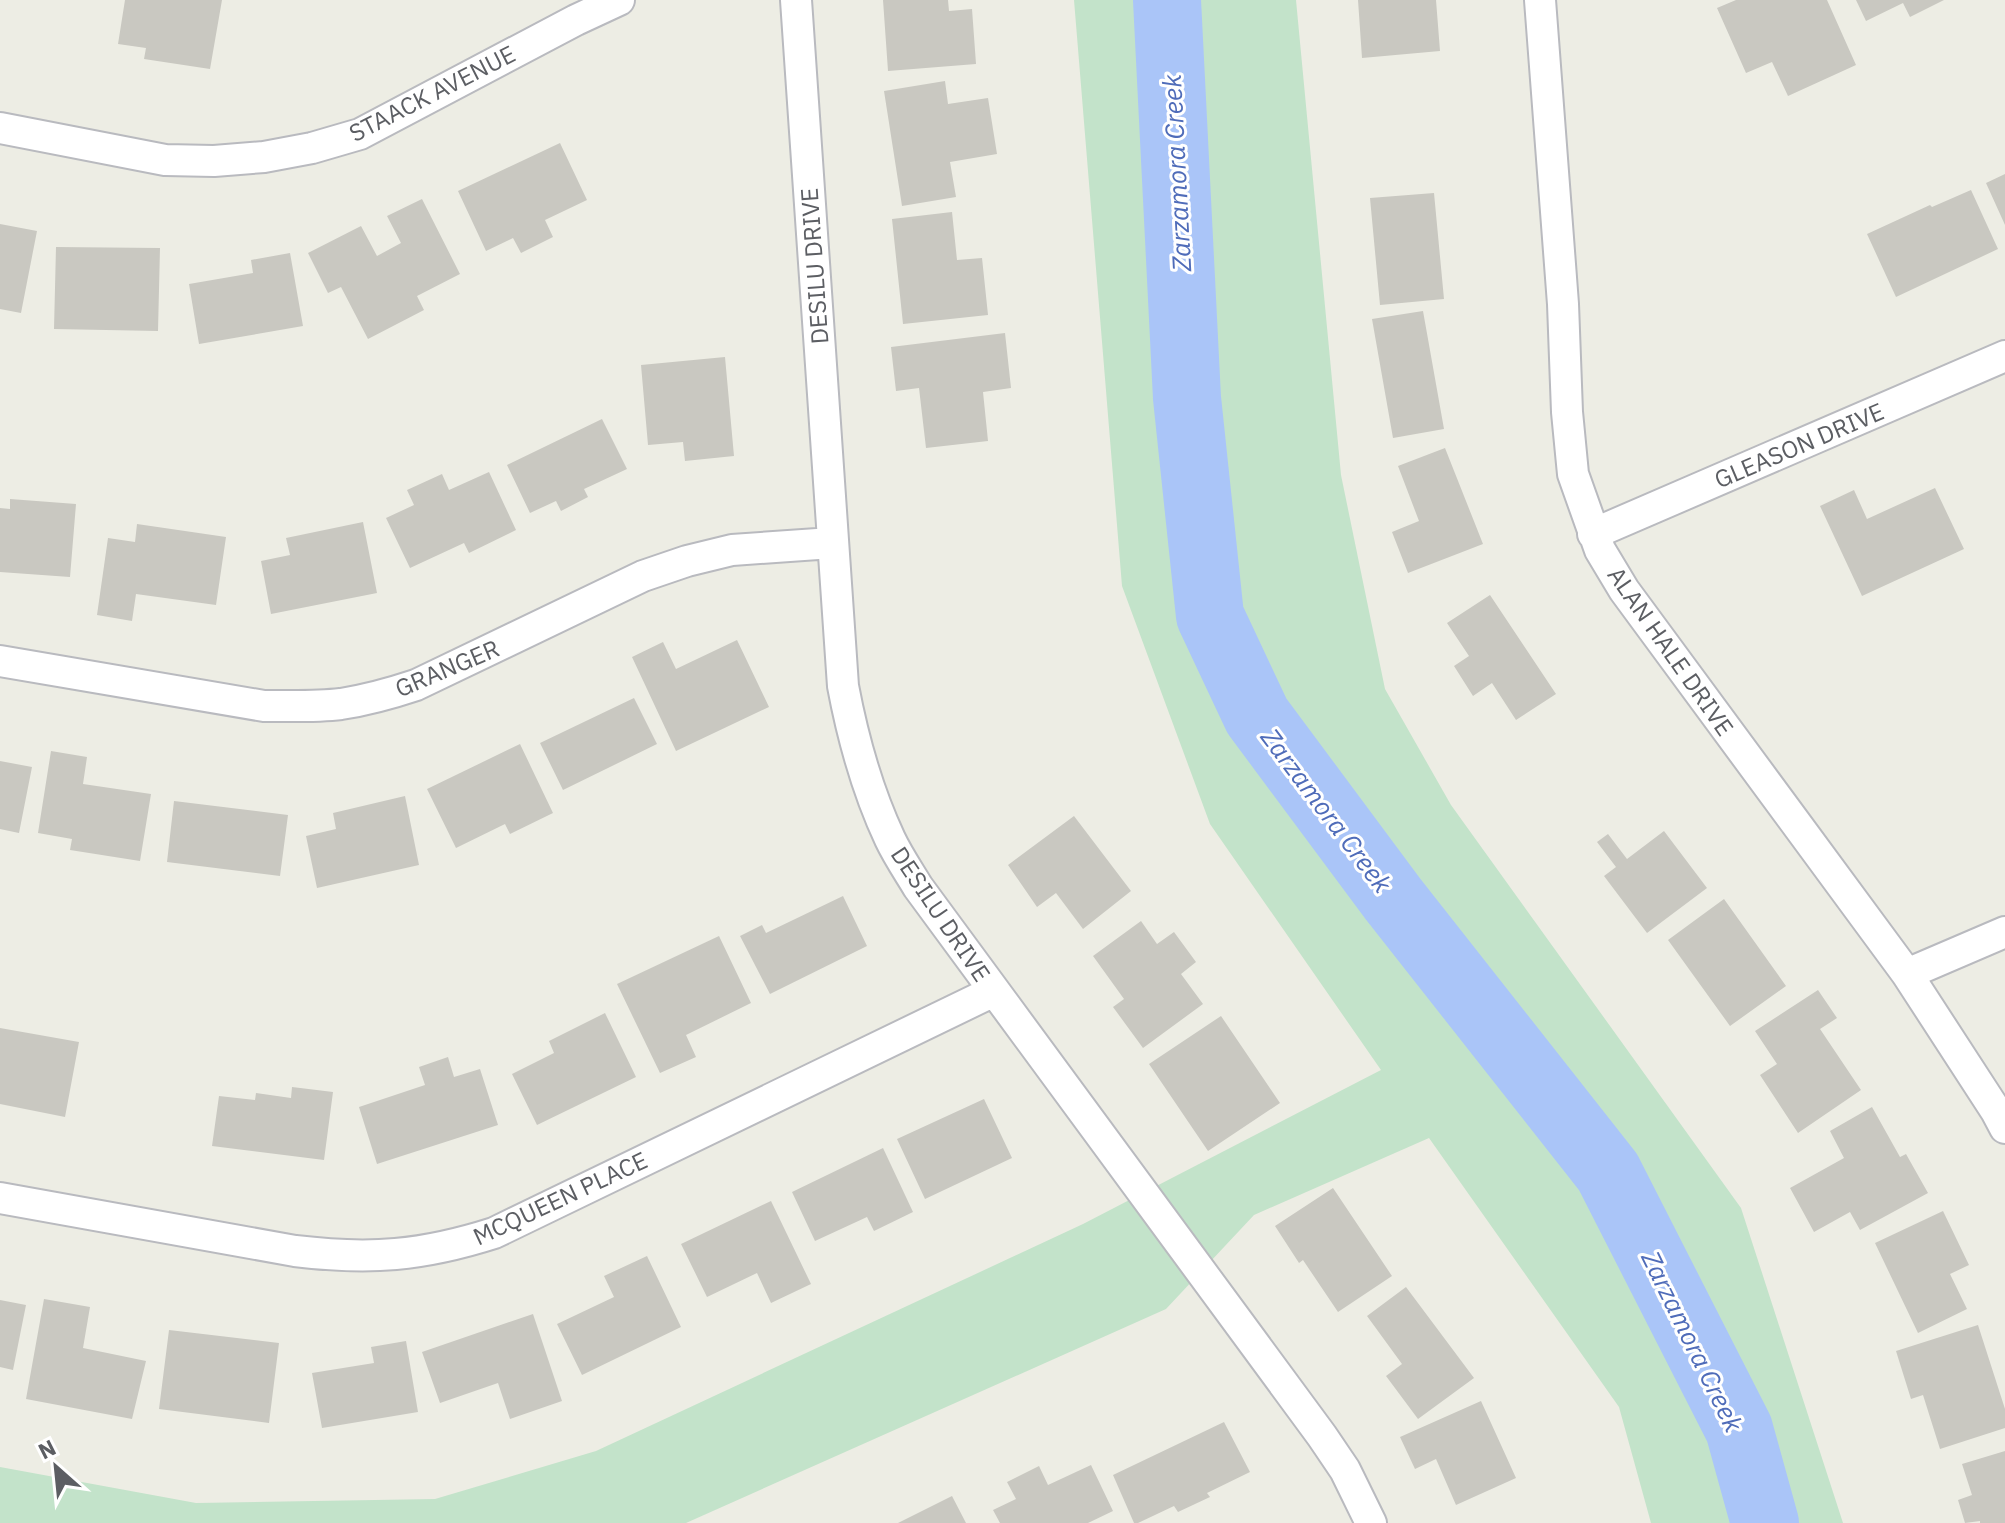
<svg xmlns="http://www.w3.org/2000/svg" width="2005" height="1523" viewBox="0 0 2005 1523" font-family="'IBM Plex Sans',sans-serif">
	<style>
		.green { fill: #c3e3ca }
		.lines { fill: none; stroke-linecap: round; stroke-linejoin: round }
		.river { stroke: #aac5f8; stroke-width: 68 }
		.building { fill: #c9c8c1 }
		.street-casing { stroke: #b9babf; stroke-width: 34 }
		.street { stroke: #fff; stroke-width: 30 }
		.labels { text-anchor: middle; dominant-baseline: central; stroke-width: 6; stroke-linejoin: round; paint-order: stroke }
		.street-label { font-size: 24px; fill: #5c5e63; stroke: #fff }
		.water-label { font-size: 26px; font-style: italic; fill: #4f6cb9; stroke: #fff }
	</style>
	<rect width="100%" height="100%" fill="#edede4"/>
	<!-- green -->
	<path class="green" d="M1074,0h222l45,475 44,214 66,116 290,403 102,315h-192l-32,-116 -190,-269 -175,77 -88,94 -480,214h-686v-56l196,36 239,-4 161,-48 487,-227 298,-154 -171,-246 -88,-238z"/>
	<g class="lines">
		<!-- river -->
		<path class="river" d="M1167,0l20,398 23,218 47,100 136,183 215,273 131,257 26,94"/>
	</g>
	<!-- building -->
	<path class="building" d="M125,0h97l-12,69 -66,-10 2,-11 -28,-4z
		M883,0h65l1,11 23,-2 4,55 -88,7z
		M1358,0h78l4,51 -78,7z
		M1736,0h91l29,65 -68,31 -16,-34 -26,11 -29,-65z
		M1856,0h88l-34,17 -7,-14 -37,18z
		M945,81l3,23 40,-6 9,56 -47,8 6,35 -54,9 -18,-115z
		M560,143l27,57 -42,20 8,17 -32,16 -8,-15 -27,13 -28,-60z
		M2005,174v51l-19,-42z
		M1971,190l27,59 -102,48 -29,-63 63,-29 2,2z
		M1434,193l10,106 -64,6 -10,-107z
		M422,199l38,75 -43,22 7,14 -56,29 -27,-52 -13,6 -20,-40 53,-27 16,30 24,-13 -14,-27z
		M952,212l5,48 25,-2 6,57 -85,9 -11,-105z
		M0,224l37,7 -16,82 -21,-4z
		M56,247l104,1 -2,83 -104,-2z
		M290,253l13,73 -104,18 -10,-60 64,-11 -2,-13z
		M1423,311l21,118 -51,9 -21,-119z
		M1005,333l6,55 -28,4 5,49 -62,7 -7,-60 -23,3 -5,-44z
		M725,357l9,99 -49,5 -2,-19 -35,3 -7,-80z
		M602,419l25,50 -43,20 4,8 -27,14 -5,-10 -26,12 -23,-48z
		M1445,448l38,96 -75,29 -16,-41 27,-11 -21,-55z
		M489,472l27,58 -47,23 -5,-10 -54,25 -24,-50 28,-13 -7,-15 35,-16 7,16z
		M1935,488l29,61 -102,47 -42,-90 34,-16 13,29z
		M10,499l66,5 -6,73 -70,-5v-64l10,1z
		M363,522l14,71 -106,21 -10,-53 29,-6 -4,-17z
		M137,524l89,13 -10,68 -80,-11 -4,27 -35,-6 11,-77 27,4z
		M1490,595l66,99 -40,26 -24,-37 -19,13 -19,-30 15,-10 -22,-33z
		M737,640l32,67 -93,44 -44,-94 31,-15 13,27z
		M634,698l23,46 -94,46 -23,-47z
		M520,744l33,69 -43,21 -5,-10 -49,24 -29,-59z
		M51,751l36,6 -4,27 68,10 -11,67 -70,-11 2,-11 -34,-6z
		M0,761l32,6 -13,66 -19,-4z
		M405,796l14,69 -102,23 -11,-52 30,-7 -3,-16z
		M174,801l114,14 -8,61 -113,-14z
		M1074,816l57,75 -48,38 -27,-36 -19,14 -29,-42z
		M1664,831l43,57 -60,45 -43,-57 12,-9 -19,-25 11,-8 19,25z
		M843,896l24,50 -97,48 -30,-58 22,-11 4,8z
		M1724,899l62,87 -56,40 -62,-86z
		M1141,921l16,23 17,-12 22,30 -15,12 22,30 -60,44 -30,-41 11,-8 -31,-43z
		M719,936l32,67 -65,32 10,22 -36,16 -43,-89z
		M1818,990l19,28 -17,11 41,61 -63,43 -38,-58 17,-11 -22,-33z
		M605,1013l31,64 -99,48 -25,-51 42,-21 -5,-12z
		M1221,1016l59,87 -72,48 -59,-87z
		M0,1028l79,14 -14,75 -65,-13z
		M448,1057l6,20 26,-8 18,56 -121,39 -18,-57 66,-22 -6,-18z
		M292,1087l41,5 -9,68 -112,-14 7,-50 36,4 1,-7 35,5z
		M984,1099l28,59 -87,41 -28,-60z
		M1872,1107l28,50 6,-3 22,39 -68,37 -10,-18 -36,20 -24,-44 54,-30 -14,-27z
		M883,1148l30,64 -39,19 -7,-14 -52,24 -23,-49z
		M1333,1188l59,88 -54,36 -35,-52 -4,3 -24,-37z
		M771,1201l40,83 -40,19 -14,-30 -50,24 -26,-53z
		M1943,1211l26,54 -19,9 17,35 -49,24 -43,-90z
		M647,1256l34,71 -99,48 -25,-51 57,-27 -10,-21z
		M1406,1287l68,91 -56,41 -32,-43 16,-12 -35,-48z
		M44,1299l46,8 -7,41 63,13 -14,58 -106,-20z
		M0,1300l26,5 -13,65 -13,-3z
		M533,1314l29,87 -52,18 -12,-36 -58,20 -18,-51z
		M1978,1325l27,84v19l-65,21 -17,-54 -12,4 -15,-48z
		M169,1330l110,13 -10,80 -110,-14z
		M406,1341l12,71 -96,16 -10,-55 62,-10 -3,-16z
		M1481,1401l35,77 -60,27 -20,-46 -21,10 -15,-32z
		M1224,1422l26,50 -43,21 3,4 -32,15 -4,-6 -36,17h-4l-21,-48z
		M2005,1451v72h-25v-2l-15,2 -7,-23 14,-5 -10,-31z
		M1091,1465l22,46 -25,12h-88l-7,-13 23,-11 -9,-17 32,-16 9,19z
		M952,1496l14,27h-68z"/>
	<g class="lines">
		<!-- street casing -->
		<g class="street-casing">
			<path id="street" d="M796,0l47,686c10,53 24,104 47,153 8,17 19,33 28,48l404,549 23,34 26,53
				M1540,0l23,304 4,108 6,62 27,76 24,40 283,384 89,137 9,17
				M0,128l165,32 49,1 50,-4 48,-9 48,-14 216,-114 43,-20
				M1593,534l412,-178
				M0,661l264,45c26,0 52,1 77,-2 26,-4 51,-11 75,-19l227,-109 44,-15 45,-11 100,-7
				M1907,974l98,-42
				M0,1198l295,53c75,9 127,5 199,-18l500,-242"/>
		</g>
		<!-- street -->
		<use href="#street" class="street"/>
	</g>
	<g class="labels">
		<!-- street labels -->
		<g class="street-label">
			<text transform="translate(432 93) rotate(-27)">STAACK AVENUE</text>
			<text transform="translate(814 266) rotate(-94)">DESILU DRIVE</text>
			<text transform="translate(1799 445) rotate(-23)">GLEASON DRIVE</text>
			<text transform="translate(1671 651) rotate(55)">ALAN HALE DRIVE</text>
			<text transform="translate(447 668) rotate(-23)">GRANGER</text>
			<text transform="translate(941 914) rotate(56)">DESILU DRIVE</text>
			<text transform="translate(560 1198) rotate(-25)">MCQUEEN PLACE</text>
		</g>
		<!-- water labels -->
		<g class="water-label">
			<text transform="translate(1176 173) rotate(-93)">Zarzamora Creek</text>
			<text transform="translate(1327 810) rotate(53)">Zarzamora Creek</text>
			<text transform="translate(1693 1341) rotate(64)">Zarzamora Creek</text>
		</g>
	</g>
	<!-- north arrow -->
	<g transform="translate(56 1467) rotate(333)" stroke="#ffffff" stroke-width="6" paint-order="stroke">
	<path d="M0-6L14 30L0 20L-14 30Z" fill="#5c5e63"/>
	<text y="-12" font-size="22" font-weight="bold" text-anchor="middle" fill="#5c5e63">N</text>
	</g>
</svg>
